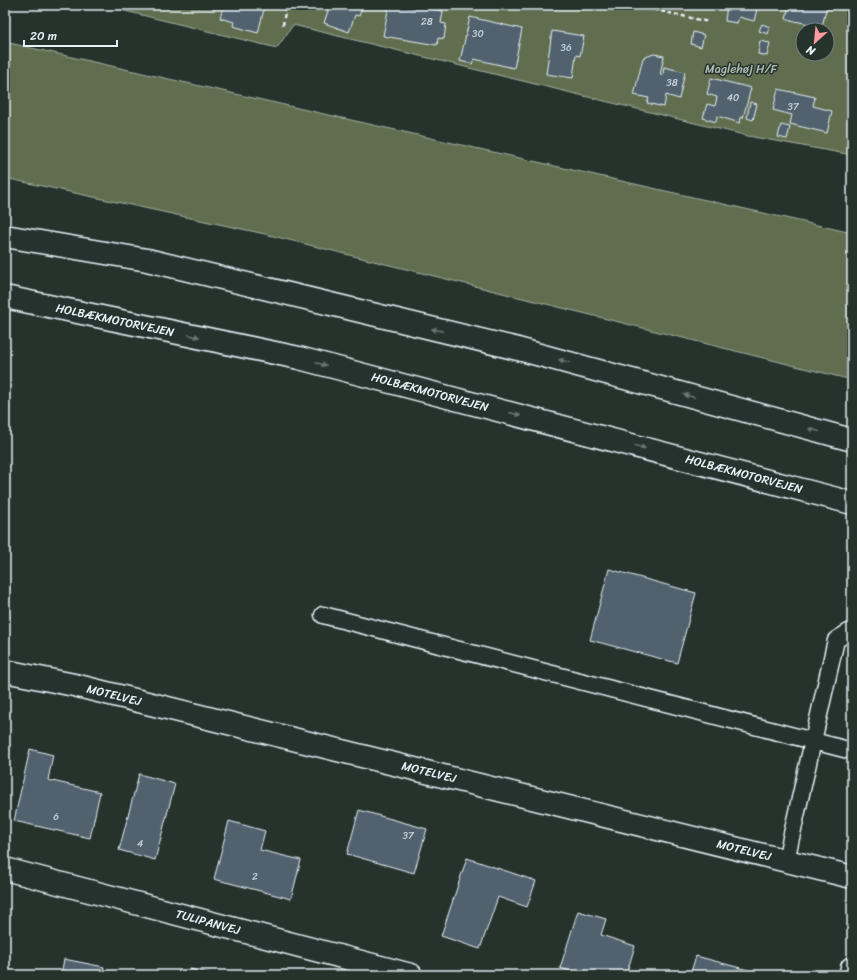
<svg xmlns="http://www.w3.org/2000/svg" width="857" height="980" viewBox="0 0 857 980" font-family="Sriracha,sans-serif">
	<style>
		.green { fill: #606e4f; stroke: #a4b0a4; fill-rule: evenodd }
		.building { fill: #51626e; stroke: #e8f1f8 }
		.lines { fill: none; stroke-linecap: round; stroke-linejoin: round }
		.service-casing { stroke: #e8f1f8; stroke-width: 19 }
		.minor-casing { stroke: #e8f1f8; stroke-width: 25 }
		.motorway-casing { stroke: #e8f1f8; stroke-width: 25 }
		.path { stroke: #e8f1f8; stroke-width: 2.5; stroke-dasharray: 4 3; stroke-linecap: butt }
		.service { stroke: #26332d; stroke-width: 16 }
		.minor { stroke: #26332d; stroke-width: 22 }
		.motorway { stroke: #26332d; stroke-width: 22 }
		.oneway { fill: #6a7674 }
		.labels { text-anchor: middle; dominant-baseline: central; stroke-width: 3; stroke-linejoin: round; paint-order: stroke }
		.number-label { font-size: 10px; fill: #c2cdd6 }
		.park-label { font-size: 12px; fill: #b2bdb4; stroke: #26332d }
		.street-label { font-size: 12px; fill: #e8f1f8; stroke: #26332d }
	</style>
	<rect width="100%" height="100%" fill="#26332d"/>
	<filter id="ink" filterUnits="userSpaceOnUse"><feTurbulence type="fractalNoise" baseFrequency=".025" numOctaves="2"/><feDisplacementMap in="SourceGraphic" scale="8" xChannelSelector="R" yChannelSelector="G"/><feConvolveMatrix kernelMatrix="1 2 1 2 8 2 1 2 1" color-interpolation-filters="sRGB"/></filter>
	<g filter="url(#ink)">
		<!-- green -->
		<path class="green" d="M121,5h731v150l-104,-19 -455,-111 -16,23 -156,-38zM803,30h24v24h-24z
			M5,42l847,191v147l-587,-146 -260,-56z"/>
		<!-- building -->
		<path class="building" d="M224,5h41l-7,28 -25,-7 1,-4 -14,-4z
			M330,5l8,3 1,-3h24l-4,11 -4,-1 -6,17 -25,-9z
			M389,5h19v2l7,1v-2l28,5 -2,12 5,1 -2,15 -6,-1 -1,7 -54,-9z
			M727,5h31l-4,16 -15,-4 -2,6 -12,-2z
			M789,5h38l-5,22 -36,-8z
			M470,17l52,12 -8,39 -40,-9 -2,5 -12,-3z
			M762,24l8,3 -2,7 -9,-3z
			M552,31l32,5 -4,20 -4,-1 -3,23 -27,-4z
			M693,32l11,3 -3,12 -10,-3z
			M760,41l10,2 -3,13 -9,-2z
			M654,54l10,2 -4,19h3l1,-8 21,5 -6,27 -13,-4 -2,12 -17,-4 2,-5 -15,-3 9,-37z
			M711,78l40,10 -8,30 -2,-1 -1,6 -23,-7 -1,6 -13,-4 4,-14 8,2 2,-9 -10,-3z
			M778,89l37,8 -2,9 19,5 -5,22 -37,-9 2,-9 -19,-5z
			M750,102l7,2 -4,16 -6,-2z
			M781,125l9,2 -3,12 -9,-2z
			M609,569l87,24 -19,70 -87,-23z
			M30,749l23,6 -5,25 52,12 -10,46 -76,-17z
			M139,774l36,10 -20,76 -36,-10z
			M359,810l68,19 -13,44 -67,-19z
			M229,821l36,10 -5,19 41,10 -10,39 -77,-20z
			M467,858l69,23 -9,26 -29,-10 -18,52 -39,-13z
			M578,911l28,8 -5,16 34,11 -9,29h-42l-24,-7z
			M696,956l63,17v2h-69z
			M64,959l40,8 -2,8h-41z
			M190,969l28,6h-30z"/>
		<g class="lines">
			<!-- service casing -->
			<g class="service-casing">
				<path id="service" d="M323,615l529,136
					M786,860l50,-220 16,-10"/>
			</g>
			<!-- minor casing -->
			<g class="minor-casing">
				<path id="minor" d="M5,671l69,14 778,192
					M5,869l406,106
					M850,975l2,-7"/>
			</g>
			<!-- motorway casing -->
			<g class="motorway-casing">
				<path id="motorway" d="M5,236l142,24 371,89 334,91
					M5,297l294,61 553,145"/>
			</g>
			<!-- path -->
			<path class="path" d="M634,5l75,17
				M283,25l3,-20"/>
			<!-- service -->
			<use href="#service" class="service"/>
			<!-- minor -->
			<use href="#minor" class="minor"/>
			<!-- motorway -->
			<use href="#motorway" class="motorway"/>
		</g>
		<!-- one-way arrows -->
		<defs><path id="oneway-solid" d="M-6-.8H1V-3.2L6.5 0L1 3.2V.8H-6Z"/></defs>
		<g class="oneway">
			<use href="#oneway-solid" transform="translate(437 330) rotate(-167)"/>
			<use href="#oneway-solid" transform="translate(194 336) rotate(12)"/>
			<use href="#oneway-solid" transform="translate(564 361) rotate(-165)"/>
			<use href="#oneway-solid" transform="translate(321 364) rotate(15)"/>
			<use href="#oneway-solid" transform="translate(689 396) rotate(-165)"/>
			<use href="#oneway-solid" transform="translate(515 414) rotate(15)"/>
			<use href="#oneway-solid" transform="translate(814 430) rotate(-165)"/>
			<use href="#oneway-solid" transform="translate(640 447) rotate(15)"/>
		</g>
	</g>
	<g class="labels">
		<!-- number labels -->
		<g class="number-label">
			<text x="427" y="22">28</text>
			<text x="478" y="34">30</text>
			<text x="566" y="48">36</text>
			<text x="672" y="83">38</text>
			<text x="733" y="98">40</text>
			<text x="793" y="107">37</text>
			<text x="56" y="817">6</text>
			<text x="408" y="836">37</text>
			<text x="140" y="844">4</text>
			<text x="255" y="877">2</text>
		</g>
		<!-- park labels -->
		<g class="park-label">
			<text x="741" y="69">Maglehøj H/F</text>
		</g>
		<!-- street labels -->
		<g class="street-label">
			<text transform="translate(115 320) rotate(12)">HOLBÆKMOTORVEJEN</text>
			<text transform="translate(430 392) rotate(15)">HOLBÆKMOTORVEJEN</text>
			<text transform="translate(744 474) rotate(15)">HOLBÆKMOTORVEJEN</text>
			<text transform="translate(114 695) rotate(14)">MOTELVEJ</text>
			<text transform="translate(429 772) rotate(14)">MOTELVEJ</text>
			<text transform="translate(744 850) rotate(14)">MOTELVEJ</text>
			<text transform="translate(208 922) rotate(15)">TULIPANVEJ</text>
		</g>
	</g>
	<!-- margin -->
	<rect width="857" height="980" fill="none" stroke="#26332d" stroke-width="20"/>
	<rect x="10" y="10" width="837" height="960" fill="none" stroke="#e8f1f8" stroke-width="1.5" filter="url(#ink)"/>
	<!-- north arrow -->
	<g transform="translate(815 42) rotate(207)"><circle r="19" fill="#26332d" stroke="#747f7e"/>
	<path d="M0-3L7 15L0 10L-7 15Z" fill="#ff9aa2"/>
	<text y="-6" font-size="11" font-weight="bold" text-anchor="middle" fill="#e8f1f8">N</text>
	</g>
	<!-- scale -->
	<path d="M24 40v6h93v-6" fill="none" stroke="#e8f1f8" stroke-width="2"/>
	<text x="30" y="40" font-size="12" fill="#e8f1f8" stroke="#26332d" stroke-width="3" paint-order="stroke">20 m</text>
</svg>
